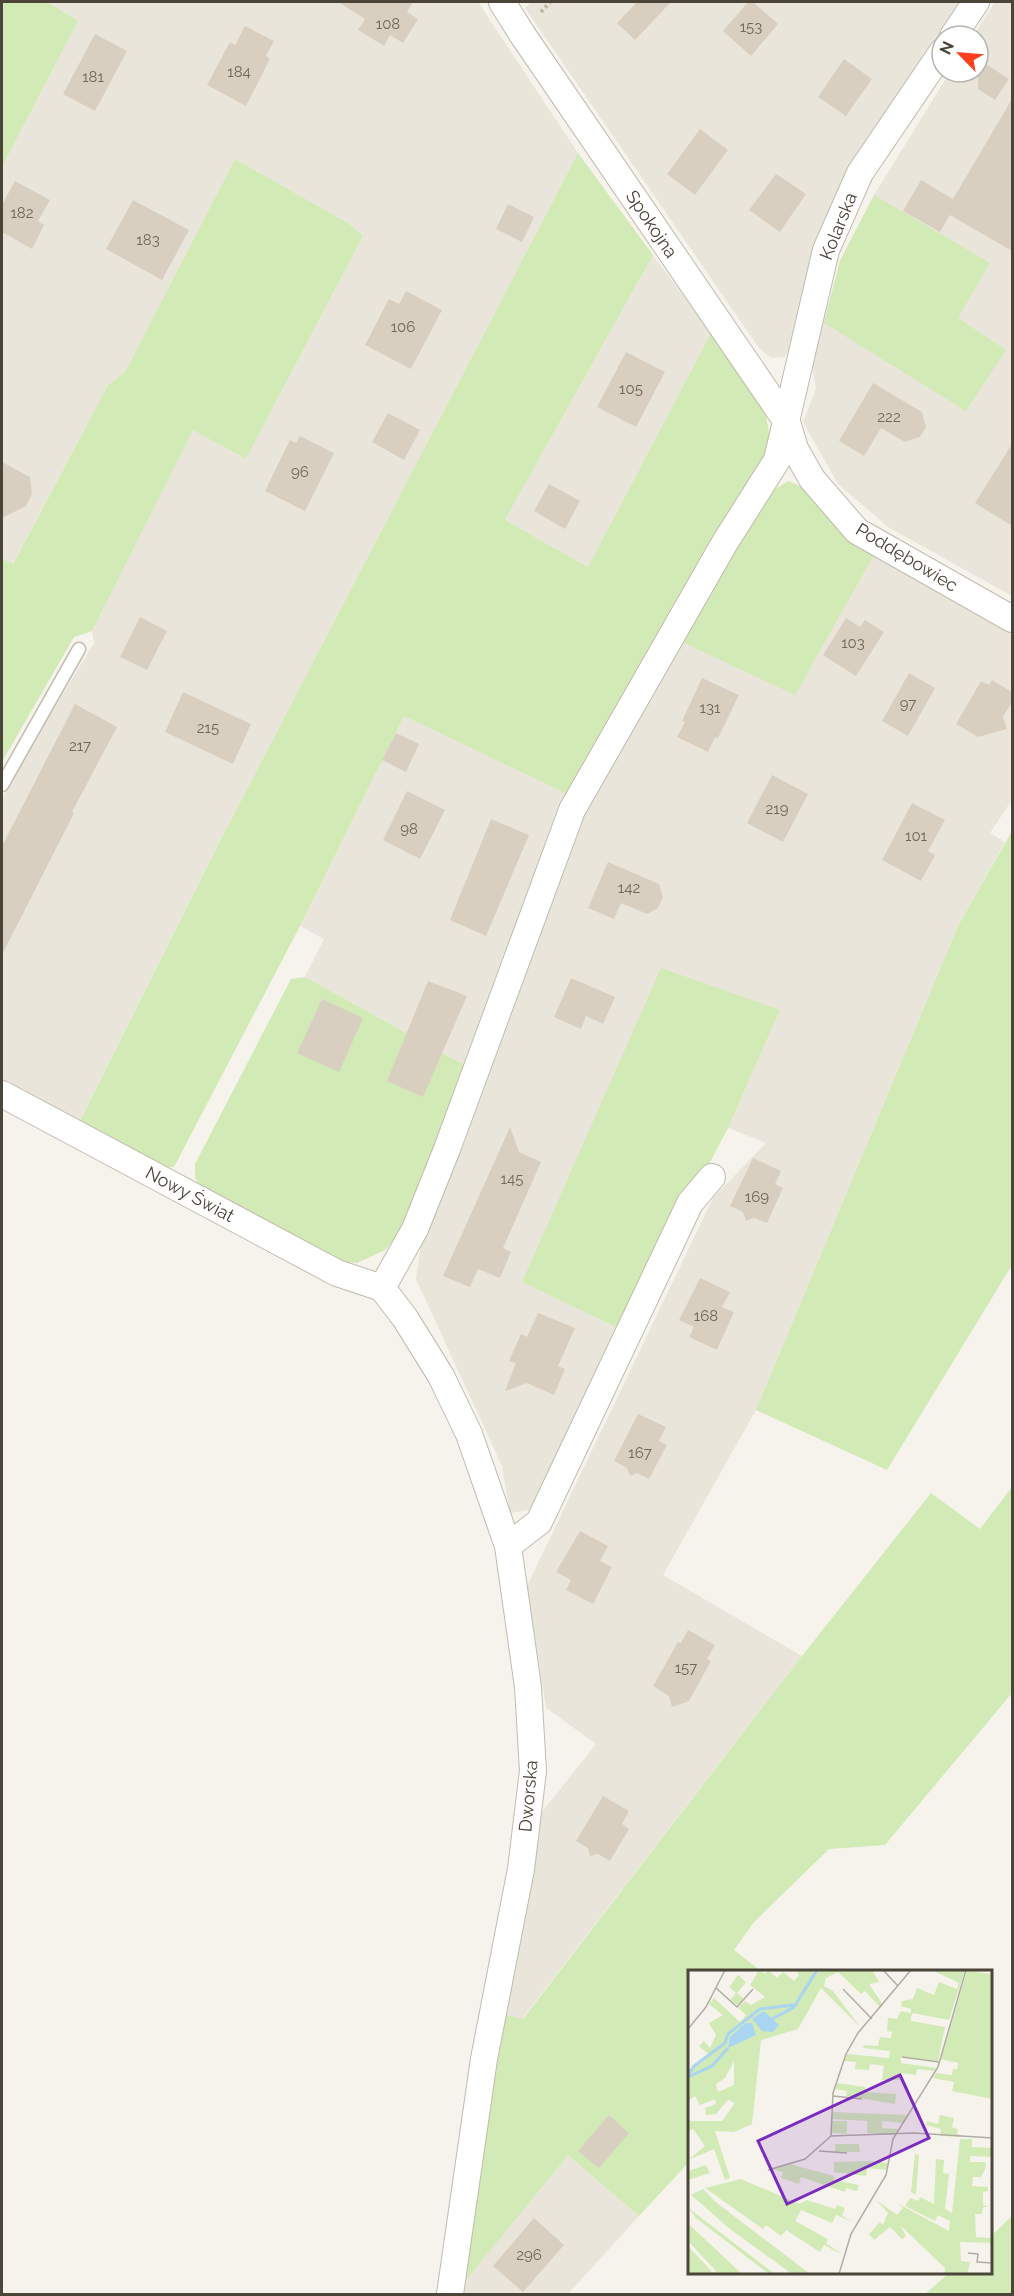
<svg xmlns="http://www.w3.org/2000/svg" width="1014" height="2296" viewBox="0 0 1014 2296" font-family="Raleway,sans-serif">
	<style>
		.residential { fill: #eae5da }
		.green { fill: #d2eab5 }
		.building { fill: #d8cfc1 }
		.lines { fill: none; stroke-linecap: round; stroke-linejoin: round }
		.service-casing { stroke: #c2bbae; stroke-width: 15 }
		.minor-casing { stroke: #c2bbae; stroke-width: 28 }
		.path { stroke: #c4b79f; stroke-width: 4; stroke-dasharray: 3 3; stroke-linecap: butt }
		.service { stroke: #fff; stroke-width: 12 }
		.minor { stroke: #fff; stroke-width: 26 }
		.labels { text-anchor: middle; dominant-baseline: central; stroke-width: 5; stroke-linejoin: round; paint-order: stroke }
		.number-label { font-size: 15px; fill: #6e675b }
		.street-label { font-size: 18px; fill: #4b4439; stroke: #fff }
		.inset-river { fill: none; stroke: #a9d4f2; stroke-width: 3 }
		.inset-road { fill: none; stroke: #b2ada4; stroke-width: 1.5 }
		.view { fill: #7b2cbf; fill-opacity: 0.15; stroke: #7b2cbf; stroke-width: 3 }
		.inset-edge { fill: none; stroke: #4b4439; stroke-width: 3 }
	</style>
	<rect width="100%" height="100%" fill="#f6f3ec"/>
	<!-- residential -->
	<path class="residential" d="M47,2h431l100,151 -359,690 -141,282 -76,-43v-283l28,-52 64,-104 -2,-12 101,-202 53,30 117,-223 -15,-13 -113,-64 -110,213 -17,13 -96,180 -10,-6v-392l76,-146z
		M531,2h433l-124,188 -25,52 -23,103 -8,12 -13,1 -12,-10 -234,-340z
		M995,2h17v594l-124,-69 -50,-43 -35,-62 13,-34 -4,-22 28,-105 34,-66 76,-123h28v-36h-5z
		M653,255l58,78 -123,234 -83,-47z
		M875,553l137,79v168l-22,33 15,9 -47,84 -202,484 -93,165 139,81 -280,363 -16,-4 36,-203 54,-68 -50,-36 -19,-122 186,-388 53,-55 -38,-15 52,-118 -258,272 100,48 -88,179 -24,4 -8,-47 -86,-187 5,-34 166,-436 95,-167z
		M404,716l167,80 -105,270 -161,-89 19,-38 -24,-13z
		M568,2154l71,62 -71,78h-110v-4z"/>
	<!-- green -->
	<path class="green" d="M2,2h45l31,19 -76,146z
		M578,153l75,102 -148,265 83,47 123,-234 55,82 5,30 -200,351 -167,-80 -104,210 -126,241h-10l-86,-42 141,-282z
		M235,159l113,64 15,13 -117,223 -53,-29 -101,201 -18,6 -72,125v-203l11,5 95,-179 17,-13z
		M874,195l116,68 -32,55 48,32 -40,61 -142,-88 16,-62z
		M788,481c26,7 66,52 87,72l-80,142 -113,-53 66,-122 24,-29z
		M1012,831v434l-125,205 -131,-60 202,-484z
		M661,968l119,42 -52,118 -106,202 -100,-48z
		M305,977l161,89 -60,160 -21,24 -28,13 -20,-2 -134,-72 -8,-11v-14l96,-185z
		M1012,1487v206l-127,152 -56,4 -75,73 -20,28 28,22h-72v189l-51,55 -71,-61 -110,135 48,-275 17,4 279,-363 129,-163 49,36z
		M1012,2216v78h-87l23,-20h44v-39z"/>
	<!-- building -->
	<path class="building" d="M338,2h75l-6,10 11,7 -15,24 -13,-8 -6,11 -26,-16 7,-11z
		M637,2h34l-36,38 -18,-17z
		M748,2h5l25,22 -27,32 -28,-25z
		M245,26l29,15 -8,15 4,3 -24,47 -39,-21 23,-43 5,3z
		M95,34l32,17 -32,60 -32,-17z
		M844,59l28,20 -26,37 -28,-19z
		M978,59l31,20 -14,21 -17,-11z
		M1012,99v152l-62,-36 -10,17 -37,-21 18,-31 32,19z
		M700,129l28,21 -33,45 -28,-21z
		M776,174l30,20 -26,38 -31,-22z
		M15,181l35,19 -12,21 6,4 -12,24 -30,-17v-27z
		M133,200l56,30 -27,50 -56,-31z
		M508,204l26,13 -12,25 -26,-13z
		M406,291l36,19 -31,59 -46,-24 24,-46 10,5z
		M626,352l39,20 -29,55 -39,-20z
		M873,383l49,29 4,15 -6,10 -15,5 -24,-14 -17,28 -25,-15z
		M388,413l32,17 -16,30 -32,-18z
		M300,436l34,17 -29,58 -40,-20 25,-51 6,3z
		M1012,444v82l-37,-23z
		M2,462l28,15 2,17 -6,12 -24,12z
		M549,484l31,17 -15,28 -31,-18z
		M140,617l27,14 -20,39 -27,-13z
		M846,618l14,9 5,-7 19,12 -28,44 -33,-21z
		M909,673l26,15 -27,48 -26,-15z
		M702,678l37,17 -21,43 -3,-1 -7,15 -31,-15 8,-15 -3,-1z
		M992,680l20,12v10l-9,15 4,12 -29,8 -22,-13 25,-43 8,4z
		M183,692l68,32 -18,40 -68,-32z
		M75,704l42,23 -45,85 2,1 -72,142v-109z
		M396,733l23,11 -13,28 -24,-12z
		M772,775l36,19 -25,48 -36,-19z
		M407,791l38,19 -25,49 -37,-19z
		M912,803l33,17 -17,31 7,4 -14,26 -39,-21z
		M491,819l38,16 -43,101 -36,-16z
		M608,862l51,22 4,13 -5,11 -11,6 -26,-11 -7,16 -26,-11z
		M571,978l44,19 -12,27 -17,-8 -5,13 -27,-12z
		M428,981l39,15 -44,101 -36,-16z
		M322,999l41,19 -24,54 -42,-19z
		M510,1127l9,25 22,10 -38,86 8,4 -11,26 -22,-9 -8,18 -27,-11z
		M753,1158l28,13 -6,13 8,4 -16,35 -13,-5 -8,3 -3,-9 -13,-6z
		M700,1278l30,14 -8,15 12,5 -17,38 -28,-13 5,-10 -15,-7z
		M538,1313l37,15 -17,38 7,3 -11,26 -27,-12 -22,8 11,-28 -7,-2 12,-27 6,3z
		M638,1414l28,13 -7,14 8,4 -18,34 -12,-6 -7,3 -3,-8 -13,-7z
		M580,1531l28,15 -8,15 12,6 -19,37 -27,-14 5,-10 -15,-8z
		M688,1630l27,15 -8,14 4,2 -22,40 -17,6 -3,-11 -16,-10 25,-44 3,1z
		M603,1796l26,15 -7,13 7,5 -19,32 -12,-7 -8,2 -2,-8 -12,-7z
		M609,2115l20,18 -30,35 -21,-17z
		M534,2218l30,27 -41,47 -30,-26z"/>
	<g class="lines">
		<!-- service casing -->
		<g class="service-casing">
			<path id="service" d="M2,785l77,-136"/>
		</g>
		<!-- minor casing -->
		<g class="minor-casing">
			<path id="minor" d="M502,2l20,32 265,388 8,27 17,30 45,52 155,88
				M953,36l23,-34
				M2,1094l335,179 45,15
				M382,1288l33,-59 32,-80 125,-339 152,-266 53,-84 49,-210 34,-77 82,-121
				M382,1288l23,30 36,58 28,58 39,112 20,141 5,84 -12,98 -37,190 -34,235
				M508,1546l31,-24 151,-319 22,-26"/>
		</g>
		<!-- path -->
		<path class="path" d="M541,12l9,-10"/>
		<!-- service -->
		<use href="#service" class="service"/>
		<!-- minor -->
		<use href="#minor" class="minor"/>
	</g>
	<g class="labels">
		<!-- number labels -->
		<g class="number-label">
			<text x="388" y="24">108</text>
			<text x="751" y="27">153</text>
			<text x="239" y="72">184</text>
			<text x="93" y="77">181</text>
			<text x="22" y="213">182</text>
			<text x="148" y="240">183</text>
			<text x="403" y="327">106</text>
			<text x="631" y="389">105</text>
			<text x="889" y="417">222</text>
			<text x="300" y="472">96</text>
			<text x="853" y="643">103</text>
			<text x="908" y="704">97</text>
			<text x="710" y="708">131</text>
			<text x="208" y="728">215</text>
			<text x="80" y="746">217</text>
			<text x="777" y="809">219</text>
			<text x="409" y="829">98</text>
			<text x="916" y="836">101</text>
			<text x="629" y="888">142</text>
			<text x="512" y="1179">145</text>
			<text x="757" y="1197">169</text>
			<text x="706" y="1316">168</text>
			<text x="640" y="1453">167</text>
			<text x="686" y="1668">157</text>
			<text x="529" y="2255">296</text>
		</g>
		<!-- street labels -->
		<g class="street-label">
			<text transform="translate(652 224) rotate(56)">Spokojna</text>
			<text transform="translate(838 226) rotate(-68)">Kolarska</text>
			<text transform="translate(907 557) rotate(31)">Poddębowiec</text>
			<text transform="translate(190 1194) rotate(28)">Nowy Świat</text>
			<text transform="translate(528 1796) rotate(-85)">Dworska</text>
		</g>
	</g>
	<!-- overview -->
	<g transform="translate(688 1970)">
		<rect width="304" height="304" fill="#f6f3ec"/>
		<path d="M71,0l6,4 3,-4 9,8 6,-6 11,9 5,-6 -3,-5h76l7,12 -10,2 14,21 -2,3 -16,-17 -4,3 -23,-22 -12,6 -2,8 9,5 27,36 -39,-39 -23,41 -37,11 -9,84 -18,8 -19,-1 15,47 -5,2 -11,-31 -26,11 17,-14 -12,-17 -5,2v-10h34l13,-18 -7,-3 -12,14 -10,1 -1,-7 11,-4 -1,-5 -15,6 -5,-9 -7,5v-31l22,-14 -11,-10 5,-5 6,7 6,-13 -7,-12 14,-8 -14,-11 5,-6 26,24 6,-7 -8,-7 7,-7 6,4 14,-8 -15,-12zM46,91v24l-16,7 -2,-8 9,-6zM244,0h33l-16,50 -36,-7 -2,4v4l34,6 -7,34 -37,-4v6l35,5 -2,3 -17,-2 -1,6 -15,-2 -1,7h-18l2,-14 -14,-2 -1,6 -14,-1 1,-7 -12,-1 3,-7 42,4 1,-7 -27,-3 1,-3 14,1 2,-9 11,1 1,-6 -5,-1 1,-13 9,1 4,-8 10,2v-4l-10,-3 1,-5 11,-2 4,-11 17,7 5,-13 18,7 2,-6zM279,1l25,3v125l-40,-8 2,-9 -21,-4 3,-5 16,2 1,-6h4l1,-6 -17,-4zM50,5l8,7 -9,11 7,6 -7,6 -7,-5 6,-7 -7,-6zM149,113l28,4v5l31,2 -1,10 -49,-8 1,-5 -12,-2zM144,142l75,3 -4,8 -21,-2v7l17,1 -5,6 -27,-2v-12l-35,-2zM252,145l14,3 -2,9 6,2 -1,5 11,3 -28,-1 1,-7 -15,-4 1,-4 11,3zM144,151h15v13l-15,-1zM272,169h12v8l20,1v9l-22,-1v6h15l1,5 -5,10h-8l-1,9 16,1v4l-5,1v13l6,2h-6l-1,7h-7l1,23 16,1 1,5 -33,-1 1,19 13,2h-4l-3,11h-23l1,-6 -45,-43 6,11 -4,3 -12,-12 -16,13 -5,-6 11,-12 3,3 5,-12 -12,-13 21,15 6,-7 -6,-5 52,28 1,-10 -12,-6 -3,6 -30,-15 5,-8 8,3 2,-4 14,7 2,-45 8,1 -1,13 6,1 -4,35 7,4zM147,174h24l1,8h-25zM227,184l4,1 -3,40 -5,-3zM182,191l18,2 -2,7 -19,-2 -1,8 -32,-4v-10zM102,194l44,12v4l25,5 -2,6 -11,-3 -1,4 -44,-15 -2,7 -18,-6 2,-6 -12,-3zM18,195l4,8 -22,7v-9zM53,209l58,25 8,-4 28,9 2,-4 8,3 -3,8 13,7 -19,-8 -4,8 -31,-13 -6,11 33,18 -2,4 17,12 -19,-10 -4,7 -34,-22 -5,6 -15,-11 -3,4 -58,-41zM15,219l14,14 93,71h-18l-62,-45 -39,-34zM0,237l8,7 79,60h-6l-73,-56zM0,254l5,4 49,46h-54v-28l25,27 3,-2 -28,-30z" fill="#d2eab5" fill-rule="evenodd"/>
		<path d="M76,41l15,14 -6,7 -11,-1 -10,-12zM58,53h6l4,12 -28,13 2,-11z" fill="#a9d4f2"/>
		<path class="inset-river" d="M84,49l22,-12 23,-37M0,106l6,-10 31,-23 3,-9 32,-25 34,-4M0,107l24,-11 16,-18"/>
		<path class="inset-road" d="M195,0l15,16M28,18l21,19 16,-18M155,19l29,30M0,59l18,-22 19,-37M214,87l37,5M145,126l29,3M143,166l2,-43 13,-39 12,-21 53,-63M143,166l83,-3 79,5M131,181l28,2M80,200l37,-11 26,-23M280,283l10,1 -1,8 16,1M151,304l12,-40 35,-59 7,-36 45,-72 28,-97"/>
		<path class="view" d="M212,105l29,63 -142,66 -29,-63z"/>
		<rect width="304" height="304" class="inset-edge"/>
	</g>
	<!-- border -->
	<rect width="1014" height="2296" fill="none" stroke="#4b4439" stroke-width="6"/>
	<!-- north arrow -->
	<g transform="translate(960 54) rotate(295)"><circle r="28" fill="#ffffff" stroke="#b7b4b0" stroke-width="1.5"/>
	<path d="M0-4.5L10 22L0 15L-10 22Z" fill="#fc3f1d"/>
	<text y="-9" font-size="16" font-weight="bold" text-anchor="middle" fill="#4b4439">N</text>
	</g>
</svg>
